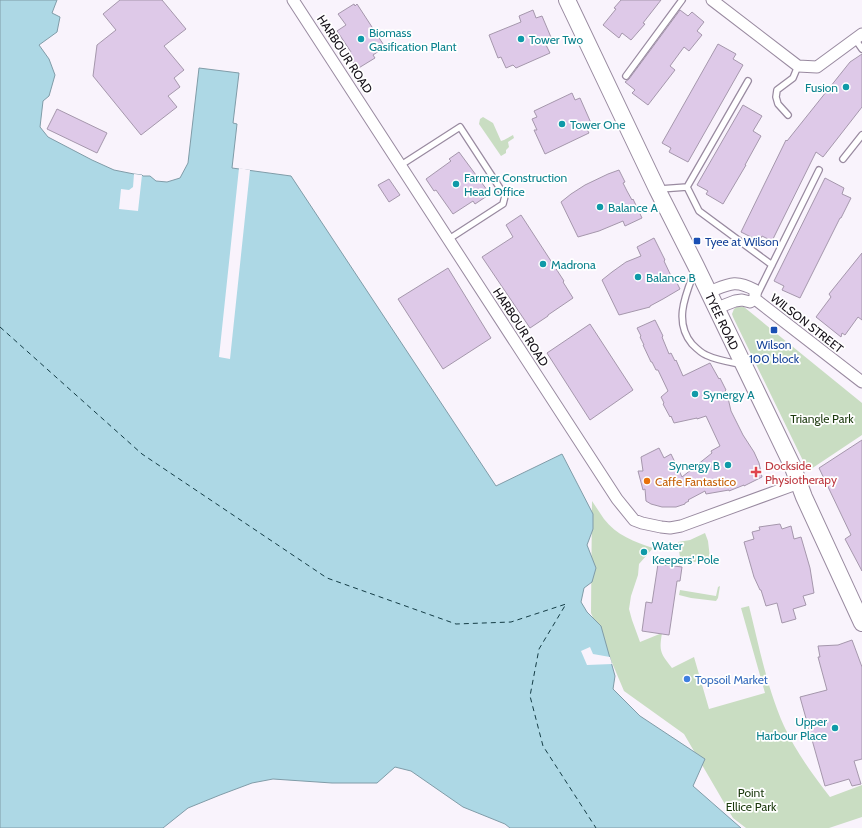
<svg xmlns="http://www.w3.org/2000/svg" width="862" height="828" viewBox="0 0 862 828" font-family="Cabin,sans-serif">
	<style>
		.green { fill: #c9ddc2 }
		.water { fill: #add8e5; stroke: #809ca8 }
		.pier { fill: #f9f3fc }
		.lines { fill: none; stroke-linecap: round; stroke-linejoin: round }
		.ferry { stroke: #153d46; stroke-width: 1; stroke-dasharray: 5 4; stroke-linecap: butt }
		.building { fill: #dec9e8; stroke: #a597ac }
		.lane-casing { stroke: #998aa0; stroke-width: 8 }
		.street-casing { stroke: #998aa0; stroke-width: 13 }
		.secondary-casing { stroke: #998aa0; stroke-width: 18 }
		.lane { stroke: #fff; stroke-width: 5.5 }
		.street { stroke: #fff; stroke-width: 11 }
		.secondary { stroke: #fff; stroke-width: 16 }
		.culture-dot { fill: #0f9aa8; stroke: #fff; stroke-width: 1.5 }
		.transit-dot { fill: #1a4fb4; stroke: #fff; stroke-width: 1.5 }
		.health-dot { fill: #e0444e; stroke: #fff; stroke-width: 1.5 }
		.food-dot { fill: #e8710a; stroke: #fff; stroke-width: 1.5 }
		.shop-dot { fill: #3f7fe0; stroke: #fff; stroke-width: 1.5 }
		.labels { text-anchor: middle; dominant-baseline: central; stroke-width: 3.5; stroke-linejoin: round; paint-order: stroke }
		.culture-label { font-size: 12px; fill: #0d838f; stroke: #fff; text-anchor: start }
		.street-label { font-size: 12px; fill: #161119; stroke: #fff }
		.transit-label { font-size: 12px; fill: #164399; stroke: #fff; text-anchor: start }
		.park-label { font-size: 12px; fill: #1b390d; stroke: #fff }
		.health-label { font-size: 12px; fill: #be3a42; stroke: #fff; text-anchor: start }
		.food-label { font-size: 12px; fill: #c56008; stroke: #fff; text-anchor: start }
		.shop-label { font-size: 12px; fill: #366cbe; stroke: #fff; text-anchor: start }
	</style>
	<rect width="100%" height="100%" fill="#f9f3fc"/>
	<!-- green -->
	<path class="green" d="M483,117l10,6 8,18 3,-1 9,-5 1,3 -6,4 1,5 -3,3v3l-5,3 -22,-32 1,-5z
		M738,306l6,1 118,96v32l-54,36 -75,-154 -1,-3 2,-5z
		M592,501c4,6 8,12 12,18 12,16 31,23 49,29l-14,16 -1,11 -7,21 -2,13 3,11 8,22 22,-9c-3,18 -2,20 10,35l22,-11 15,52 56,-16 -24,-85 8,-2c10,40 18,82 35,120 12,26 29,49 46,71l32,-12v32l-33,11h-83l-13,-10 -49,-84 -60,-43 -33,-78z
		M705,533l3,8 2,17 -31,8 1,-8 -2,-16 12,-2z
		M720,586l-2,12 -2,3 -25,-3 -12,-3 1,-5 36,6 2,-9z"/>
	<!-- water -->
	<path class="water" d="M0,0h57l-5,13 8,4 -3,15 -18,13 10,14 6,16 -6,21 -6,5 -3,26 8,10 44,23 22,10 20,4 8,1 1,1h7l6,5 11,1 13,-4 8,-15 11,-95 40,5 -6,50 4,1 -5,44 59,8 205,310 66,-32 31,60v15l-6,16 9,23 -4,14 -8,6 -3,14 6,10 14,14 14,50 -2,13 27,27 65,43 -12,27 48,42h-231l-5,-4 -42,-17 -52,-36 -16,-4 -18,16h-45l-59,-4 -21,4 -32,12 -32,13 -25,20h-163z"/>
	<!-- pier -->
	<path class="pier" d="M239,168l11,2 -20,189 -11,-2z
		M134,174l8,1 -4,36 -19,-2 2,-20 8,1 4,-3z
		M590,647l3,7 17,3 2,7 -25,1 -6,-14z"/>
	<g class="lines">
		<!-- ferry -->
		<path class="ferry" d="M0,327l142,127 185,124 129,46 55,-2 55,-18 -27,45 -9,47 13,50 53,82"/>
	</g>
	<!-- building -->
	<path class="building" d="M120,0h42l24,29 -22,17 20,24 -10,8 6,9 -12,9 9,11 -36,28 -48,-59 4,-31 19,-15 -13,-16z
		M621,0h40l-18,23 2,1 -14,16 -9,-7 -3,5 -16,-13 13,-16 -2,-1z
		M354,4l1,2 2,-2 28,43 -12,8 2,3 -18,11 -9,-15 3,-2 -14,-21 9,-6 -8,-11z
		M533,10l3,8 6,-2 11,26 -7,3 4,8 -34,15 -3,-3 -7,3 -5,-11 -3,1 -9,-23 32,-13 -2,-6z
		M680,10l8,6 4,-4 12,10 -7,9 5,4 -13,16 -5,-4 -14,19 5,4 -27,35 -16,-12 3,-3 -10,-8 4,-3z
		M718,44l18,10 -3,5 10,6 -55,97 -19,-10 2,-4 -9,-5z
		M862,54v53l-39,50 -7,-5 -44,89 -10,-5 -3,5 -18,-9 45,-92 1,1 63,-79z
		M572,93l3,7 5,-2 11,25 -6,3 4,7 -44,21 -11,-24h3l-5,-11 5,-2 -3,-6z
		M743,105l19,11 -9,15 8,5 -16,29h1l-23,39 -17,-10 2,-3 -11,-6z
		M57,109l50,24 -10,20 -50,-24z
		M459,152l31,42 -15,10 -2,-3 -20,13 -17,-24 -2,1 -8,-12 25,-18 -2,-2z
		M619,170l6,12 -2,1 4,8 5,9 1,-1 9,19 -17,8 -2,-5 -24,10 -21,6 -17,-35 10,-8 14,-9 23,-11z
		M825,178l19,10 -2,6 9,4 -10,20h-1l-40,80 -18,-8 2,-4 -10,-5z
		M389,179l11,16 -11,7 -11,-17z
		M521,215l43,66 -1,1 10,16 -25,17v1l-18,12 -48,-71 31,-20 -7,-12z
		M654,238l11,22 -1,1 8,17 2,-1 6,12 -17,10 -13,7v1l-31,8 -17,-35 10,-8 14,-10 15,-6 -4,-9z
		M862,253v67l-4,-3 -13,18 -3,-2 -1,4 -25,-20 15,-20 -2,-3z
		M448,268l43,70 -48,31 -45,-70z
		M655,320l8,16 -1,1 7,17 2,-1 4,8 1,-1 7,16 27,-13 9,16 1,-1 6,12 -1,1 3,7 3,13 12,24 11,17 5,11 3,14 -18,9v-1l-15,6v-1l-23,4 -1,-3 -17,9 1,1 -4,2v1l-9,3h-14l-11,-3 -5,-3 -1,-12 -2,1 -5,-19h5l-2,-14 18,-9 5,10 7,-4 11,23 30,-24 -1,-2 9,-5 -14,-30 -9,3v-1l-23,5 -3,-7 -1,1 -7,-13 1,-1 -3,-6 7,-6 -10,-21h-2l-4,-8h-1l-8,-17h1l-4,-8 1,-1 -4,-8z
		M590,324l43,66 -43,30 -43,-67z
		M862,440v131l-17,-32 6,-4 -32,-67z
		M780,524l2,5 9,-3 3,13 7,-2 9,31 4,25 -11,3 3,9 -13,4 3,10 -14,4 -5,-20 -11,3 -5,-16h-1l-6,-13 -10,-35 10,-3 -2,-7 8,-2 -1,-3z
		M658,564l24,3 -2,14h-3l-8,54 -27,-4 4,-29 6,1z
		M852,640l10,27v92l-8,2 7,23 -9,2 -3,-7 -24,7 -25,-89 27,-7 -9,-33h2l-2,-11 20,-1z"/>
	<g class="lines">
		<!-- lane casing -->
		<g class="lane-casing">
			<path id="lane" d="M855,39l7,10
				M626,76l56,-76
				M788,115l-10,-11 -2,-7 1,-7 16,-12 5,-12
				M843,159l19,-24
				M401,165l59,-38 45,69 -2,8 -54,35
				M687,187l61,-106
				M687,187l12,24 73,54
				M660,189l27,-2
				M695,270c-9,24 -22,51 -3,74 4,4 9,9 14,11 10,5 23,7 34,9
				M757,295l62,-125"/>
		</g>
		<!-- street casing -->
		<g class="street-casing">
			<path id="street" d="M293,0l324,499 17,21 8,3 19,4 9,1 11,-2 118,-43
				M712,0l86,66 19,1 45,-33
				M709,292c20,-8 26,-13 46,-2v9l107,83
				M717,308l18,-7 7,-1 8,2 5,-3"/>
		</g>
		<!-- secondary casing -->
		<g class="secondary-casing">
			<g id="secondary">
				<path id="s1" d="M567,0l90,189 39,77 96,199 12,32 58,126"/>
			</g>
		</g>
		<!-- lane -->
		<use href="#lane" class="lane"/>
		<!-- street -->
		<use href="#street" class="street"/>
		<!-- secondary -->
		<use href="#secondary" class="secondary"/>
	</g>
	<!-- markers -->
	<g class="culture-dot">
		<circle cx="361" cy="39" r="4"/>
		<circle cx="521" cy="39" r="4"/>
		<circle cx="846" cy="87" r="4"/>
		<circle cx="562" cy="124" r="4"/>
		<circle cx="456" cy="184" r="4"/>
		<circle cx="600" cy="207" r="4"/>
		<circle cx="543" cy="264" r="4"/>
		<circle cx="638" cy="277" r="4"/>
		<circle cx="695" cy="394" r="4"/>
		<circle cx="728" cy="465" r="4"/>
		<circle cx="644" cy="552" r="4"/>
		<circle cx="835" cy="728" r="4"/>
	</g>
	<g class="transit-dot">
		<rect x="693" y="237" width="8" height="8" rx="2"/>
		<rect x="770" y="326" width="8" height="8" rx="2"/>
	</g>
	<path class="health-dot" d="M754 466h4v4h4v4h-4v4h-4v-4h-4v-4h4z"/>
	<circle class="food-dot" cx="647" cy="481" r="4"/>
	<circle class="shop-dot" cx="687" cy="679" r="4"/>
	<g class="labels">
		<!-- culture labels -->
		<g class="culture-label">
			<text x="369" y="32">Biomass<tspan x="369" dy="14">Gasification Plant</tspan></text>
			<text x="529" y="39">Tower Two</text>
			<text x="838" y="87" text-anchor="end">Fusion</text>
			<text x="570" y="124">Tower One</text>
			<text x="464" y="177">Farmer Construction<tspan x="464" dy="14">Head Office</tspan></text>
			<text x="608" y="207">Balance A</text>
			<text x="551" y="264">Madrona</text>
			<text x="646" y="277">Balance B</text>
			<text x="703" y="394">Synergy A</text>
			<text x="720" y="465" text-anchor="end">Synergy B</text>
			<text x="652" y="545">Water<tspan x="652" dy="14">Keepers' Pole</tspan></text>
			<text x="827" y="721" text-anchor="end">Upper<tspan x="827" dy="14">Harbour Place</tspan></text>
		</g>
		<!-- street labels -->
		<g class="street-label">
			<text transform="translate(345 54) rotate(57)">HARBOUR ROAD</text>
			<text stroke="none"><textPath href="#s1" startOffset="357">TYEE ROAD</textPath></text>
			<text transform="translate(807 323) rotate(38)">WILSON STREET</text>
			<text transform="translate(521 327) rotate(57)">HARBOUR ROAD</text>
		</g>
		<!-- transit labels -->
		<g class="transit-label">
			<text x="705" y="241">Tyee at Wilson</text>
			<text x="774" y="344" text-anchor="middle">Wilson<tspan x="774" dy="14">100 block</tspan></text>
		</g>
		<!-- park labels -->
		<g class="park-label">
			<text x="822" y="418">Triangle Park</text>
			<text x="751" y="792">Point<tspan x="751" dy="14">Ellice Park</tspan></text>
		</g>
		<!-- health labels -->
		<g class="health-label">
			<text x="765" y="465">Dockside<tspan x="765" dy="14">Physiotherapy</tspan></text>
		</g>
		<!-- food labels -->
		<g class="food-label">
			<text x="655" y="481">Caffe Fantastico</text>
		</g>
		<!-- shop labels -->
		<g class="shop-label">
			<text x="695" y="679">Topsoil Market</text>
		</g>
	</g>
</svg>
